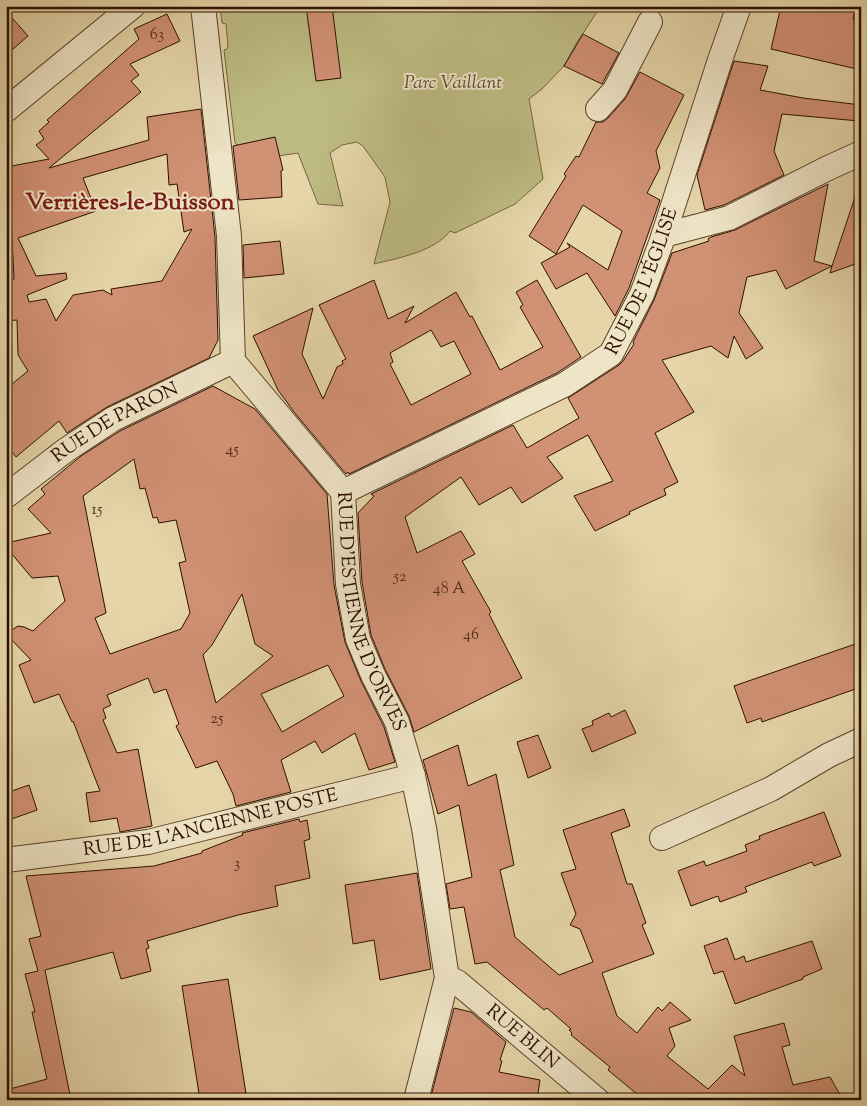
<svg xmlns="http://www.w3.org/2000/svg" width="867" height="1106" viewBox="0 0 867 1106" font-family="'Sorts Mill Goudy',serif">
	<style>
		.green { fill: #bdbb82; stroke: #756541 }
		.building { fill: #d19174; stroke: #2d0f00; fill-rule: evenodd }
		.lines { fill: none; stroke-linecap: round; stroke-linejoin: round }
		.minor-casing { stroke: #5b402a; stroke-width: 26 }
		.minor { stroke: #eee4c6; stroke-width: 24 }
		.labels { text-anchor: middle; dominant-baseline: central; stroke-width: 4; stroke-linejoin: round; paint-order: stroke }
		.number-label { font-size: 16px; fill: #56301d }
		.park-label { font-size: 19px; font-style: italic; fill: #5f4b2e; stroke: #eee4c6 }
		.street-label { font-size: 19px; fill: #2d0f00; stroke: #eee4c6 }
		.district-label { font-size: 24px; font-weight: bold; fill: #7a1f14; stroke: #eee4c6 }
	</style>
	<rect width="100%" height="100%" fill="#e5d5a8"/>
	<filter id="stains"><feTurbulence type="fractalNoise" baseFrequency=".004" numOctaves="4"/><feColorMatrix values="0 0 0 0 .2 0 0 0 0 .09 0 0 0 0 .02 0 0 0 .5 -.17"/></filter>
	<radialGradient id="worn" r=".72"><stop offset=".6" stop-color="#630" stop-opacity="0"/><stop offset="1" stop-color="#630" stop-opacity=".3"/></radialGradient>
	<!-- green -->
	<path class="green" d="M220,6h381l-25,38 -12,22 -22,23 -13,10 14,80 -28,25 -60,29 -5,-2c-16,21 -52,27 -76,33l16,-62 -5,-25 -22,-31 -6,-4 -15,3 -12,8 13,53 -25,-2 -20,-51 -20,3 -41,-11 -2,-2 -11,-93 3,-1 1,-3 -2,-22 -4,-1z"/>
	<!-- building -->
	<path class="building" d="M306,6h26l9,72 -25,3z
		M781,6h52l22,6 -2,7 8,2v49l-90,-21z
		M6,11l22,25 -22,19z
		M167,14l13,27 -50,23 9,11 -8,6 10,11 -92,76 100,-28 -2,-23 54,-8 14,128 3,103 -9,18 -102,49 -40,26 -8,-12 -43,36 -10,-12v-56l22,-18 -10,-16 -1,-35 -11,1v-41l8,-1 -5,-102 -3,-10 43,-8 -13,-14 8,-6 -5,-8 10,-9 -2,-2 92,-81 -5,-10zM167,154l2,31 8,-1 7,48 8,-3 -30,52 -51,8 1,6 -9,-5 -30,5 -17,26 -10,-22 -17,3 -2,-7 40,-16 -1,-6 -30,3 -18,-38 78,-27 -13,-33z
		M583,34l36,19 -17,31 -38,-18z
		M734,61l34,5 -8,24 43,8 58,7 -2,16 -77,-7 -8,37 10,24 -60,30 -19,5 -8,-35z
		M640,72l44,23 -28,56 4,17 -13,25 13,7 -31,88 -14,28 -28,-43 -31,16 -15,-26 29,-16 -3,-4 41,27 14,-39 -39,-26 -27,49 -27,-18 37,-60 -2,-2 12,-18 3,1 17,-35h7l5,-4 17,-19z
		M275,137l8,33 -2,1 1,26 -43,3 -6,-54z
		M828,184l-14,77 18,5 25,-75h4v71l-31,11 2,-7 -46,23 -10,-19 -29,7 -8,36 24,35 -17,11 -12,-23 -6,22 -17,-12 -49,14 32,52 -39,21 23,49 -14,7 2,6 -37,17 1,2 -35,17 -21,-35 39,-15 -25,-46 -41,22 16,21 -41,25 -11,-16 -32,18 -18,-28 -56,40 12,36 44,-22 14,23 -13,7 29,51 -2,2 33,64 -108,54 -5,-16 -24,-47 -14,-34 -9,-53 -4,-69 16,-17 -3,-2 142,-69 14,23 52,-30 -11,-20 51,-33 4,-4 11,-17 -1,-2 21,-42 18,-47 37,-12 -1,-2 3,-2 24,-7z
		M280,241l4,33 -40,4 -1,-33z
		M374,280l14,39 26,-13 -9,17 51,-31 14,25 2,-1 28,54 43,-23 -23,-40 3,-2 -7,-13 21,-12 44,77 -24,16 -208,101 -1,-2 -2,2 -52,-62 -16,-22 -25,-54 60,-28 -11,46 21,45 14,-32 6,-3 -1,-3 4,-2 -27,-54zM431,330l10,17 13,-6 17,33 -60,31 -21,-41 3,-2 -3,-9z
		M213,386l42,23 72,85 7,91 11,57 16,39 23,46 11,35 -26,8 -14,-37 -33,20 -7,-12 -34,19 10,32 -55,14 -3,-12 -16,-33 -21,7 -20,-42 3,-2 -13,-35 -12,4 -6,-15 -41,17 4,10 -8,4 3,9 -3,2 14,33 21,-4 14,77 -32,6 -3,-14 -27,4 -4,-29 14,-2 -27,-70 -1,1 -13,-28 -25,9 -15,-38 12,-5 -25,-26 12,-8 6,1 9,4 32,-30 -7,-25 -26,2 -26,-31v-4l45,-10 -23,-24 17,-15 -4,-5 40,-33 39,-25zM134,459l6,30 5,-1 8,30 4,-1 2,6 17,-3 10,41 -7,2 11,50 -9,16 -71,25 -15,-36 11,-5 -23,-117zM242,594l13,50 18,12 -57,47 -13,-48 9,-10zM328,665l16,31 -62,36 -21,-38z
		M861,642v45l-99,35 -1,-4 -14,5 -13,-37z
		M625,710l11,23 -44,19 -10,-23 11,-4 -1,-4 17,-8 2,4z
		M538,735l13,33 -23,10 -11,-36z
		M458,745l10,41 28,-12 18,91 -14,5 15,67 44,38 34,-13 -13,-33 -10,-4 6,-11 -15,-41 15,-4 -13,-39 61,-21 6,17 -19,7 16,51h5l14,39 -4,2 12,29 -52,19 15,43 20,17 21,-26 4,4 8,-9 21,18 -22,8 6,18 -8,10 41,33 24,-24 13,11 -11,-40 50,-13 6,22 -8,2 11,38 37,-8 13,23h-199l-36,-30 2,-3 -39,-32 1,-2 -3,-3 2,-1 -24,-21 -3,2 -57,-48 -12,2 -11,-57 -14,2 -4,-25 26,-7 -13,-72 -21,9 -15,-54z
		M29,785l8,25 -31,11v-28z
		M824,812l17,44 -27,10 -2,-4 -67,25 2,5 -27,10 -2,-6 -27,10 -13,-35 26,-10 2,5 41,-15 -2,-6 15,-6 -1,-3z
		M299,819l1,3 7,-2 3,19 -6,2 6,37 -35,8 3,20 -40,9 -91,26 2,7 -3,1 5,22 -30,8 -8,-27 -68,18 26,130h-65v-10l41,-11 -15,-67h3l-10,-38 13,-3 -9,-32 12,-3 -15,-60 128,-10 48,-13v-2l41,-16 -1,-2z
		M417,873l14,96 -51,11 -6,-40 -21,4 -8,-59z
		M727,938l8,22 9,-4 2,6 66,-21 10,28 -19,8v2l-68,25 -12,-33 -9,3 -10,-28z
		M228,979l19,121h-47l-18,-114z
		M454,1008l17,4 35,30 -6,18 2,1 -3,11 41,8 -3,20h-107z"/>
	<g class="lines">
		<!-- minor casing -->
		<g class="minor-casing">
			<g id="minor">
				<path id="s1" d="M203,6l26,230 4,125 110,131 5,92 10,55 15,36 24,47 16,54 11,52 23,150 -31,122"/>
				<path d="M598,109l17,-19 35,-68"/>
				<path d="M6,110l127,-104"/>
				<path d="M664,235l65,-17 97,-49 35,-16"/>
				<path id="s2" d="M343,492l221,-107 47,-31 31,-60 19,-51 59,-183 19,-54"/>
				<path id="s3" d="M6,496l60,-46 47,-31 120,-58"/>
				<path d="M662,838l109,-49 58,-34 32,-15"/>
				<path id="s4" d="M6,860l142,-18 265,-66"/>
				<path id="s5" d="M447,978l10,4 140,118"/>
			</g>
		</g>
		<!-- minor -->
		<use href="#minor" class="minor"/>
	</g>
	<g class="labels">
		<!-- number labels -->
		<g class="number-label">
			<text x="157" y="35">63</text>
			<text x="232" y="450">45</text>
			<text x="97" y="510">15</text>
			<text x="400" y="577">52</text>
			<text x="449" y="589">48 A</text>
			<text x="471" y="635">46</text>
			<text x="217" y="719">25</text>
			<text x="237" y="864">3</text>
		</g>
		<!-- park labels -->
		<g class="park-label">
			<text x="453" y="83">Parc Vaillant</text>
		</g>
		<!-- street labels -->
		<g class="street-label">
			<text stroke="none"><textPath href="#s2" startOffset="381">RUE DE L'ÉGLISE</textPath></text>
			<text stroke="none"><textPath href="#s3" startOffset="132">RUE DE PARON</textPath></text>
			<text stroke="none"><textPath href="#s1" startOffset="652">RUE D'ESTIENNE D'ORVES</textPath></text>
			<text stroke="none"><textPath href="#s4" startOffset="208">RUE DE L'ANCIENNE POSTE</textPath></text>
			<text stroke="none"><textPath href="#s5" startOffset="96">RUE BLIN</textPath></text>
		</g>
		<!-- district labels -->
		<g class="district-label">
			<text x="130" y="203">Verrières-le-Buisson</text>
		</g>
	</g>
	<!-- margin -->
	<rect width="867" height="1106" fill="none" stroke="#e5d5a8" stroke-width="25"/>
	<rect x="8" y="8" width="852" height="1091" fill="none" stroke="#2d0f00" stroke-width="2.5"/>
	<rect x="12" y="12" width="842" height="1081" fill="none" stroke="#2d0f00"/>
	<rect width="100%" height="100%" filter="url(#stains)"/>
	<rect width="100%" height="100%" fill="url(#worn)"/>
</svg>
